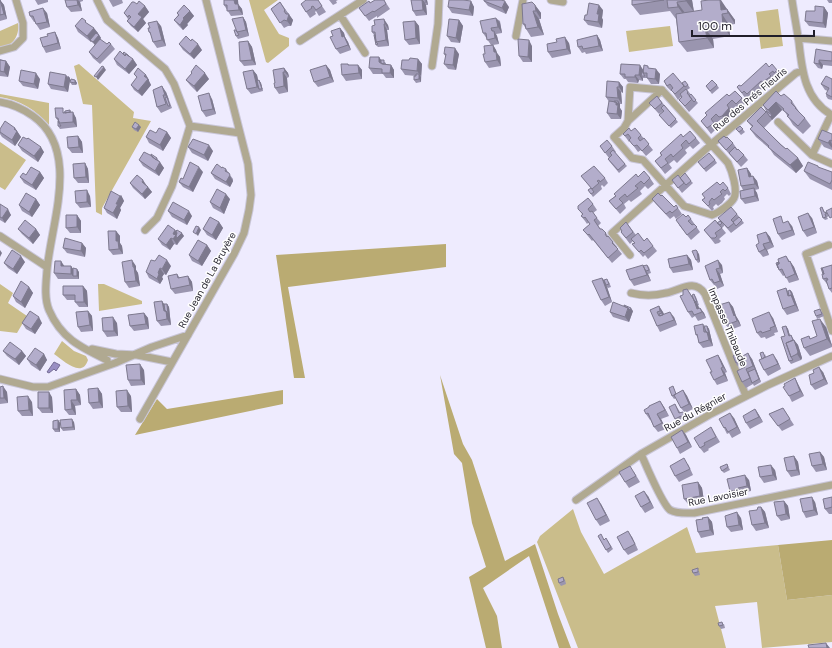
<svg xmlns="http://www.w3.org/2000/svg" width="832" height="648" viewBox="0 0 832 648" font-family="'DM Sans',sans-serif">
	<style>
		.green { fill: #cabd8b }
		.forest { fill: #baab72 }
		.water { fill: #998ec3; stroke: #756c95 }
		.lines { fill: none; stroke-linecap: round; stroke-linejoin: round }
		.minor-casing { stroke: #c9c6d8; stroke-width: 9 }
		.minor { stroke: #b0a991; stroke-width: 7 }
		.wall { fill: #9a95af }
		.shaded-wall { fill: #7d798e }
		.building { fill: #b3adcb; stroke: #7d798e }
		.labels { text-anchor: middle; dominant-baseline: central; stroke-width: 3; stroke-linejoin: round; paint-order: stroke }
		.street-label { font-size: 10px; fill: #201e29; stroke: #fff }
	</style>
	<rect width="100%" height="100%" fill="#eeebfe"/>
	<!-- green -->
	<path class="green" d="M249,0h29l-14,10 15,24 10,4v8l-21,17 -2,-1z
		M778,9l5,37 -22,3 -5,-37z
		M18,23c2,12 -5,24 -18,24v-16z
		M670,26l3,20 -44,6 -3,-21z
		M79,64l55,48 -1,6 18,3 -49,87v7l-6,-3 -4,-107 -9,-1 -9,-38z
		M0,94l49,9v22c-13,-15 -29,-25 -49,-28z
		M0,142l26,18 -21,30 -5,-3z
		M0,284l13,9 -5,10 19,13 -10,17 -17,-2z
		M98,284h6l38,17v3l-43,7z
		M62,341l12,10 12,5 2,4c-6,19 -25,0 -34,-6z
		M573,509l8,23 23,42 83,-47 9,26 82,-8 9,55 45,-5v47l-70,6 -5,-46 -42,4 11,42h-148l-41,-106 3,-6z"/>
	<!-- forest -->
	<path class="forest" d="M446,244v23l-158,20 17,91h-11l-18,-123z
		M440,375l23,69 9,16 33,101 30,-17 23,70 13,34h-12l-30,-92 -46,32 14,28 5,32h-16l-17,-71 17,-10 -14,-44 -10,-60 -8,-9z
		M283,390v14l-148,31 22,-36 10,10z
		M832,540v55l-45,5 -9,-55z"/>
	<!-- water -->
	<path class="water" d="M54,362l6,3 -4,6 -2,-2 -5,4 -2,-1z"/>
	<g class="lines">
		<!-- minor casing -->
		<g class="minor-casing">
			<path id="minor" d="M97,0l10,20 58,49 9,15 16,42 -18,60 -15,32 -12,12
				M551,0l12,2
				M792,0c2,14 5,29 7,43 3,28 6,57 33,72
				M340,15l25,38
				M516,36l7,-36
				M798,38l34,3
				M300,41l63,-41
				M0,51l14,-4 9,-9v-15l-7,-23
				M432,66l6,-42 1,-24
				M662,90l66,73c4,8 10,27 6,35 -3,6 -16,15 -22,17l-28,-9 -41,-46 -11,-2 -18,-21 10,-9 4,-7z
				M0,102c12,2 23,7 33,14 48,34 18,107 14,154 -1,13 -3,28 2,40 12,28 31,37 58,50
				M628,121l2,-34 32,3
				M778,122l34,33 20,9
				M190,126l50,7
				M812,155l19,-40
				M0,236l47,31
				M829,245l-23,9 26,77
				M630,255l-18,-22 102,-91 82,-69 6,-2
				M631,293c12,3 23,3 35,0 15,-3 28,-15 39,1l41,102
				M92,349l24,5 21,1 35,7
				M0,379l33,8h15l67,-24 37,-16 36,-12
				M140,419l94,-165 10,-21 5,-23 2,-15 -3,-31 -42,-164
				M641,454c5,11 21,50 29,56 7,4 16,3 24,3l138,-28
				M576,500l65,-46 68,-39 59,-30 64,-29"/>
		</g>
		<!-- minor -->
		<use href="#minor" class="minor"/>
	</g>
	<!-- wall -->
	<path class="wall" d="M0,0l4,5 3,14 -7,2z
		M35,0h13v2l-10,3z
		M65,0h18v1l-3,1 2,9 -11,1 -4,-5z
		M109,0h13l1,3 -10,4z
		M224,0h14v4l4,5 1,6 -12,1 -7,-11z
		M318,0l8,12 -7,4 -3,-5 -1,1 1,2 -6,4 -9,-14z
		M329,0h9l-2,1 1,2 -4,2z
		M384,0l6,9 -13,9v-2l-8,5 -10,-13 11,-5z
		M411,0h16l1,5h-2l1,10 -11,1 -3,-5z
		M632,0h60l2,12 33,-3 8,11v4l-6,1 1,11 -17,3 1,9 -27,4 -8,-10 -3,-23 -6,-8 -30,4 -8,-10z
		M827,0h5v3h-3z
		M471,1l3,6 -1,9 -21,-3 -4,-6z
		M484,1l25,6 -3,7 -18,-8z
		M280,2l13,18 -2,6h-3l-4,2 -13,-19z
		M137,4l8,2 4,6 -6,7 3,4 -8,9 -7,-6 -4,-5 1,-2 -4,-6z
		M535,5l6,8v6h-2l5,16 -13,2 -8,-13z
		M824,7l4,6 -2,15 -17,-2 -4,-5 10,-10z
		M603,10l-1,8 1,2 -1,8 -14,-3 -4,-5 3,-5z
		M190,11l4,5 -7,8 1,1 -5,5 -5,-5 -4,-5 4,-5 -1,-2z
		M47,13l3,14 -10,3 -4,-6 -1,-2h-1l-4,-6z
		M243,17l3,5 3,14 -11,3 -2,-3z
		M497,19l3,2 2,12 -6,1 1,2 2,8 -6,1 3,5 1,3 3,4 1,9 -12,2 -4,-6v-8l6,-9 -8,-12z
		M374,20l14,5 1,5h-2l2,16 -11,1 -2,-2 -2,-10 -2,-3 3,-7z
		M459,20l4,6 -3,17 -9,-1 -4,-6z
		M415,21l4,5 1,18 -11,1 -4,-5z
		M88,24l10,9 3,5 -6,7 -4,-4v1l-13,-10 -3,-6z
		M161,26l5,20 -9,2 -4,-6 -2,-7 -2,-3 1,-4z
		M340,28l4,5 1,4 3,5 3,8 -11,4 -4,-5 -3,-13z
		M55,32l3,6 3,11 -15,4 -3,-6z
		M597,35l3,5 3,11 -17,3 -1,-2 -3,1 -4,-6z
		M248,41l4,6 4,18 -12,1 -4,-5z
		M569,43l2,11 -19,4 -4,-6z
		M107,44h4l4,5 -15,15 -7,-6 -4,-6z
		M179,44l23,6 -8,9 -11,-9z
		M532,46v16h-9l-4,-6z
		M832,52v14l-9,-1 -1,4 -4,-1 -4,-5z
		M123,53l10,6 4,6 -8,9 -12,-9 -3,-6z
		M444,54h15l-3,16 -8,-1 -4,-5 2,-7z
		M379,57l2,3 5,3v1l5,1 3,5v8h-8l-3,-4h-10l-4,-6z
		M0,59l6,2 4,6 -2,10 -8,-1z
		M418,59l4,5 -1,18 -5,1 -2,-3 2,-4 -11,-1 -4,-6 8,-9z
		M348,64l1,1h9l4,5v9l-16,2 -4,-6z
		M326,65l4,5 4,12 -16,5 -4,-5z
		M769,67l8,3 4,6 -3,2 -2,-2 -3,3 1,2 -7,7 -2,-2 -14,13 -3,-3 -2,3 -9,-12 4,-1z
		M284,68l4,5 1,4 -2,1 1,14 -9,2 -4,-6v-5z
		M650,68l10,6 -1,10h-8l-4,-6h-4v3l-4,-1 -1,3 -10,-1 -2,-3h-2l-4,-5 24,-4z
		M253,70l4,5 1,5 3,3 2,8 -12,3 -4,-5z
		M191,72l18,7 -12,13 -7,-7 -4,-5 6,-7z
		M134,74l12,1 3,5v1l2,4 -9,11 -8,-6 -3,-5 6,-7z
		M68,76l2,2 -2,14 -17,-3 -3,-5z
		M40,79l-2,10 -15,-3 -4,-5z
		M832,79v21l-4,-1 -2,-3 2,-5 -3,-1 -4,-6z
		M75,80l2,3 -1,2h-4l-2,-3z
		M664,81l18,2 6,2 2,3 -3,2 1,1 10,12 -9,9 -10,-12 3,-2 -1,-1 -3,3 -6,-9h-1l-4,-4z
		M619,82l4,5v6l-2,-1 1,12h-2v4l2,3 -1,8h-10l-4,-6 2,-11 -3,-5z
		M717,85l2,3 -7,6 -6,-8z
		M153,90l13,2 6,16 -11,5 -4,-6z
		M657,96l21,26 -7,6 -12,-13 4,-4 -4,3 -10,-11z
		M729,96l13,2 4,5 -7,6 -3,-3 -5,4 2,3 -7,8 -3,2 -3,-3 -5,4 2,4 -6,6 -10,-13z
		M781,96l11,5 8,12 5,5 6,8 -8,8 -10,-9 -8,-13 -3,-2 -18,18 22,21 12,9 5,8 -7,7 -22,-18 -4,-6 -14,-12 -6,-8 2,-2 -5,-6 19,-10 -3,-6z
		M212,99l4,15 -10,3 -4,-6z
		M70,110l6,8 1,9 -17,2 -2,-3v-5l-2,-3 9,-7z
		M740,126l5,6 -4,3 -5,-6z
		M132,127h9l-3,5 -4,-2z
		M15,128l6,9 -6,9 -13,-9 -2,-3v-5z
		M631,131l10,4 12,15 -7,6 -5,-6 -3,2 -8,-11 -1,1 -2,-3 -4,-5z
		M167,132l4,6 -8,13 -14,-8 -3,-6z
		M832,134v16l-8,-3 -6,-8z
		M78,136l4,6 1,11h-11l-4,-5z
		M683,137l13,1 4,5 -7,6 -3,-3 -5,4 2,3 -10,10 -3,-3 -5,4 3,4 -7,6 -10,-13 6,-5 -1,-3z
		M726,138l7,5 4,6h-1l8,6 4,5 -7,7 -19,-21 -4,-5z
		M18,145l26,7 -6,10 -16,-11z
		M600,146h12l4,6 -1,1 12,13 -8,7 -9,-11 -2,-3 1,-1z
		M188,147l25,4 -5,10 -16,-8z
		M157,158l2,3v1l5,6 -5,8 -16,-10 -4,-6z
		M715,160l2,3 -11,9 -8,-10z
		M85,163l3,6 1,14h-11l-4,-5z
		M222,168l8,7 3,4v2l-3,6 -15,-8 -4,-6z
		M747,168l4,6v2h2l4,5 2,8 -4,1 2,3 2,8 -14,3 -4,-5 2,-9 -2,-4z
		M820,168l12,4v18l-22,-11 -6,-8z
		M40,172l4,6 -8,12 -12,-7 -4,-6 6,-2z
		M203,172l-10,20 -10,-5 -4,-5z
		M581,176l24,2 3,5 -4,4 -2,-2 -1,1 1,3 -9,8 -5,-7 3,-2z
		M638,177l12,1 4,6 -6,5 -3,-3 -5,5 2,3 -11,8 -2,-2 -5,4 2,4 -6,6 -11,-13z
		M680,178l11,3 2,2 -11,10 -10,-13z
		M130,183l17,3 5,6 -7,7 -12,-11z
		M720,185l8,3 3,6 -2,2 -2,-2 -3,3 1,2 -3,4 -4,3 -2,-2 -3,3 1,2 -2,2 -10,-11z
		M121,195l3,6 -4,7 1,2 -4,9 -10,-6 -3,-5z
		M90,196l1,11 -11,1 -4,-5z
		M661,196l13,11 4,1 4,6 -6,5 -2,-3 -4,3 -14,-15 -4,-5z
		M36,199l4,6 -8,12 -10,-6 -3,-6z
		M230,199l-6,15 -11,-6 -3,-6z
		M0,204l11,11 -6,8 -5,-3z
		M593,204l4,6 -4,3 8,10 -3,3 3,3 5,4 2,3 5,6 4,5v1l5,6 -10,9 -19,-23 -1,1 -9,-11 7,-6 -2,-1 -1,1 -2,-3 -4,-5 1,-2 -4,-5z
		M822,207l3,6h2l2,3 -2,1 1,2 -3,1 -2,-2z
		M168,211l24,5 -5,9 -15,-8z
		M737,214l7,9 -13,10 -7,-8v1l-2,2 4,5 -7,6 2,2 -2,2 -4,1 -11,-14 16,-9 -2,-3z
		M77,215l4,6v12h-11l-4,-5z
		M686,217l5,2 9,13 -9,8 -12,-15z
		M812,218l5,15 -10,4 -4,-6z
		M219,222l4,6 -7,12 -9,-5 -4,-6z
		M626,222l10,13 17,11 4,5 -9,8 -3,-4 -2,2 -11,-13 2,-1 -1,-2 -3,3 -9,-12 1,-1z
		M792,226l3,9 -13,5 -4,-6z
		M18,229h18l4,6 -7,9 -11,-10z
		M175,230l9,6 -7,9 -3,-1 -4,6 -8,-5 -4,-6z
		M116,231l4,5v7l2,3 1,8 -10,1 -4,-5z
		M766,232l4,5 4,10 -7,3 2,5 -6,2 -4,-5v-9z
		M82,243l4,5 -1,9 -18,-4 -4,-5z
		M207,245l4,6 -9,15 -10,-5 -3,-6z
		M699,254l1,8 -2,1 -2,-3z
		M687,255l4,5 2,10 -20,3 -3,-5z
		M786,256l8,11 5,13 -10,3 -4,-8 -2,1 -4,-6v-8z
		M25,262l-8,12 -9,-6 -4,-5z
		M647,265l2,2 2,6 -3,1 3,7 -17,5 -4,-6z
		M722,265l1,8 -3,1 4,12 -7,3 -2,-4h-1l-4,-5 -5,-14z
		M832,265v28l-3,-4 -1,-5h-1l-4,-5v-5z
		M65,266h6l2,3 6,3v7h-21l-4,-6z
		M136,266v4l2,3 2,13 -11,2 -4,-6z
		M171,266l-5,9 -2,-1 -2,3 1,2 -3,5 -11,-6 -3,-6z
		M177,274l3,4 8,-2 4,6 1,9 -18,3 -4,-5z
		M602,278l2,2 5,2 2,5 -3,1 -1,-1 5,15 -7,4 -4,-6z
		M83,286l4,5 1,16h-9l-4,-5v-2h-8l-4,-5z
		M29,287l4,6 -8,15 -9,-6 -3,-6z
		M786,288l2,3 2,-1 2,2 7,19 -12,4 -4,-6z
		M694,294l2,3 3,8h-1l1,3h1l4,5 2,5 -8,3 -3,-5 -3,2 -4,-6z
		M162,301l2,3h3l2,3 2,18 -10,1 -4,-5z
		M729,302l4,5 3,9 3,5 2,5 -11,4 -4,-5z
		M659,306l5,8 10,3 3,8 -17,7 -3,-6 -7,-16z
		M88,311l4,5 1,15 -12,1 -3,-5z
		M633,311l-4,11 -16,-5 -3,-5z
		M822,312l2,4 -7,3 -1,-3z
		M144,313l4,5 1,11 -15,2 -4,-5z
		M773,318l5,14 -4,1 1,2 -9,4 -1,-2 -4,1 -4,-5z
		M22,323h20l-7,11 -9,-5z
		M117,323l1,13 -11,1 -4,-6z
		M703,324l1,2h3l2,3 4,17 -10,2 -4,-5 -1,-5 -2,-3z
		M786,326l2,3 2,7 1,-1 3,5 4,5 4,13 -1,2 -10,4 -2,-3 -4,-25z
		M826,327l6,18v2l-22,9 -6,-8 5,-12 2,3 6,-3z
		M3,351h19l4,5 -7,9 -12,-9z
		M740,352l3,4 9,3 9,23 -7,4 -1,-2 -7,4 -4,-6 3,-15 -1,-4 -7,3 -1,-3z
		M44,354l3,6 -7,11 -9,-6 -4,-6z
		M765,354l1,3 11,3 4,9 -13,7 -4,-6 -2,-11z
		M718,355l3,5 6,12 -2,1 3,8 -11,4 -3,-5 -2,-8z
		M144,370l1,15 -14,1 -3,-6z
		M823,372l5,12 -13,6 -4,-5z
		M795,378l9,18 -12,6 -3,-6 -4,-10z
		M673,386l3,8 7,-4 4,6 6,13 -8,4 -4,-5 -5,-10 -2,1 -2,-3z
		M0,387l7,5 1,11 -8,1z
		M98,388l4,6 1,14 -10,1 -4,-6z
		M76,389l4,6 1,10 -6,1 1,9h-7l-4,-5z
		M131,396l1,16h-11l-4,-5z
		M52,397l1,16h-11l-4,-5z
		M660,401l4,6 5,9 -8,3 5,10 -8,3 -4,-5 -4,-8v1l-4,-6 3,-7z
		M32,402l1,14h-11l-4,-5z
		M675,404l5,8 5,2 3,5 -5,2 -1,-2 -5,2 -2,-2z
		M783,408l11,17 -12,6 -13,-17z
		M756,410l7,12 -13,7 -4,-6z
		M734,418l7,15 -9,5 -3,-5 -2,1 -3,-6z
		M58,420l2,3v9h-5l-2,-3z
		M74,422l1,8 -12,1 -2,-3z
		M711,427l9,15 -12,7 1,1 -5,3 -4,-5z
		M682,430l4,5 6,12 -12,7 -3,-6z
		M820,452l4,5 3,13 -11,2 -4,-6z
		M794,456l4,6 2,13 -9,2 -4,-6z
		M688,464l5,11 -14,7 -4,-6z
		M727,464l3,6 -6,3 -2,-2z
		M775,470l2,10 -13,3 -4,-6z
		M634,472l6,10 -11,6 -4,-6z
		M749,480l2,11 -10,2 1,2 -8,2 -4,-6z
		M698,482l4,6 2,13 -16,3 -4,-5z
		M648,496l6,12 -9,5 -4,-6z
		M832,497v17h-3l-4,-5z
		M784,501l4,5 2,13 -9,2 -4,-5z
		M815,502l3,13 -12,3 -3,-6z
		M601,504l9,17 -10,5 -4,-6z
		M761,507l4,5 4,16 -13,3 -4,-6z
		M708,517l4,5 2,13 -13,3 -3,-6 5,-13z
		M741,518l2,12 -12,2 -4,-5z
		M598,536l10,5 5,8 -5,4z
		M632,537l6,13 -10,5 -4,-5z
		M699,571l1,4 -5,1 -2,-3z
		M563,577l2,3 1,4 -5,2 -2,-3z
		M724,624l1,4 -4,1 -2,-3z"/>
	<!-- shaded-wall -->
	<path class="shaded-wall" d="M0,0l4,5 3,14 -3,-5z
		M77,0h1l2,2 2,9 -4,-6z
		M234,0h4l1,10 -4,-6z
		M421,0h3v2l2,3 1,10 -4,-5z
		M426,0h1l1,5 -2,-3z
		M686,0h6l2,12 -8,-11z
		M720,0h1l6,9 -6,1z
		M471,1l3,6 -1,9 -4,-6z
		M505,1l4,6 -3,7 -4,-6z
		M280,2l13,18 -2,6 -4,-5 2,-6z
		M677,2l8,11 1,5 -8,-11z
		M238,4l4,5 1,6 -4,-5z
		M535,5l6,8v6l-5,-8z
		M599,5l4,5 -1,8 1,2 -1,8 -4,-6 -1,-8z
		M145,6l4,6 -6,7 3,4 -8,9 -4,-5 4,-13z
		M824,7l4,6 -2,15 -3,-5z
		M43,8l4,5 3,14 -3,-5z
		M727,9l8,11v4l-7,-11z
		M190,11l4,5 -7,8 1,1 -5,5 -3,-5 3,-7z
		M533,11l6,8 5,16 -6,-8z
		M722,14l7,11 1,11 -7,-10z
		M243,17l3,5 3,14 -3,-6z
		M496,18l4,5 2,10 -4,-6z
		M384,19l4,6 1,5 -4,-6z
		M459,20l4,6 -3,17 -4,-5z
		M157,21l4,5 5,20 -4,-6z
		M415,21l4,5 1,18 -4,-6z
		M384,24l3,6 2,16 -3,-6z
		M94,28l4,5 -7,9 -4,-6z
		M340,28l4,5 1,4 3,5 3,8 -9,-13z
		M491,28l3,5v-2l3,5 2,8 -4,-6 -3,-7z
		M705,28l8,11 1,9 -7,-10z
		M55,32l3,6 3,11 -3,-6z
		M99,35l2,3 -6,7 -2,-3z
		M597,35l3,5 3,11 -4,-5z
		M565,37l4,6 2,11 -4,-5z
		M529,40l3,6v16l-4,-5z
		M248,41l4,6 4,18 -4,-5z
		M198,44l4,6 -8,9 -4,-5z
		M493,45l3,5 1,3 3,4 1,9 -4,-6 -3,-8z
		M455,48l4,6 -3,16 -3,-5z
		M379,57l4,6 -1,3 -3,-4z
		M133,59l4,6 -8,9 -4,-5z
		M418,59l4,5 -1,12 -4,-5z
		M819,60l4,5 -1,4 -3,-5z
		M6,61l4,6 -2,10 -4,-5z
		M326,65l4,5 4,12 -4,-5z
		M358,65l4,5v9l-3,-6z
		M391,65l3,5v8l-4,-5z
		M640,65l4,6 -3,5 2,2v3l-4,-6z
		M104,67l2,3 -8,10 -2,-3z
		M284,68l4,5 1,4 -4,-5z
		M656,69l4,5 -1,10 -4,-5z
		M253,70l4,5 3,14h-1l2,3 -4,-5z
		M283,72l4,6 1,14 -4,-6z
		M36,73l4,6 -2,10 -4,-5z
		M205,73l4,6 -12,13 -3,-6z
		M419,74l2,3v5l-2,-3z
		M66,75l4,6 -2,11 -4,-5z
		M146,75l3,5v1l2,4 -9,11 -4,-5z
		M635,75l4,5 -1,3 -3,-6z
		M68,76l2,2v3l-2,-3z
		M75,80l2,3 -1,2 -1,-2z
		M259,80l2,3 2,8 -1,-2z
		M619,82l4,5v6l-4,-6z
		M162,86l4,6 3,8 -4,-5z
		M617,87l4,5 1,12 -4,-6z
		M209,93l3,6 4,15 -3,-5z
		M618,101l2,3v4l2,3 -1,8 -4,-5 -1,-9v-3z
		M776,102l6,8 -10,10 -2,-3 2,-2 -4,-5z
		M729,108l4,5 -7,8 -4,-5z
		M73,112l3,6 1,9 -4,-5z
		M139,125l2,2 -3,5 -2,-3z
		M15,128l6,9 -6,9 -3,-6 2,-11z
		M167,132l4,6 -8,13 -3,-6z
		M78,136l4,6 1,11 -4,-6z
		M830,140l2,4v4l-4,-5z
		M209,145l4,6 -5,10 -4,-6z
		M41,147l3,5 -6,10 -4,-6z
		M798,158l5,8 -7,7 -6,-8z
		M160,162l4,6 -5,8 -4,-5z
		M85,163l3,6 1,14 -3,-6z
		M199,167l4,5 -10,20 -4,-5z
		M747,168l4,6 2,8 -4,-5z
		M226,169l7,12 -3,6 -4,-5 -1,-11z
		M40,172l4,6 -8,12 -4,-5z
		M753,176l4,5 2,8 -4,-5z
		M143,180l4,6 -1,1 -4,-5z
		M148,187l4,5 -7,7 -3,-5z
		M754,188l3,5 2,8 -4,-5z
		M87,190l3,6 1,11 -4,-5z
		M226,194l4,5 -6,15 -4,-6z
		M121,195l3,6 -4,7 1,2 -4,9 -4,-6 3,-9z
		M36,199l4,6 -8,12 -3,-5z
		M8,209l3,6 -6,8 -3,-5z
		M189,211l3,5 -5,9 -3,-5z
		M808,213l4,5 5,15 -3,-6z
		M77,215l4,6v12l-4,-6z
		M788,221l4,5 3,9 -3,-5z
		M219,222l4,6 -7,12 -4,-5z
		M199,227l2,3 -3,6 -2,-2z
		M36,229l4,6 -7,9 -4,-6z
		M175,230l4,6 3,-3 2,3 -5,5 -2,-3 2,3 -2,4 -4,-6v-5z
		M116,231l4,5v7l2,3 1,8 -4,-5 -3,-8z
		M766,232l4,5 4,10 -4,-5z
		M171,238l3,6 -4,6 -4,-5z
		M82,243l4,5 -1,9 -4,-6z
		M763,244l4,6 2,5 -4,-6z
		M207,245l4,6 -9,15 -4,-5z
		M0,250l2,3 -2,4z
		M697,251l2,3 1,8 -2,-3z
		M687,255l4,5 2,10 -4,-6z
		M21,256l4,6 -8,12 -4,-5z
		M132,260l4,6v4l2,3 2,13 -4,-5z
		M167,260l4,6 -5,9 -4,-6z
		M718,260l4,5 1,8 -3,-5z
		M61,261l4,6 -4,-1z
		M790,261l4,6 5,13 -4,-6z
		M643,265l4,6h-1l2,3 3,7 -4,-6z
		M71,266l4,6 -2,4 -2,-2z
		M160,268l4,6 -2,3 1,2 -3,5 -3,-5 1,-6z
		M77,269l2,3v7l-2,-3z
		M716,269l4,5 4,12 -4,-5z
		M188,276l4,6 1,9 -3,-6z
		M602,278l4,5v2l1,2 5,15 -3,-5z
		M83,286l4,5 1,16 -4,-5z
		M29,287l4,6 -8,15 -4,-6z
		M687,289l11,16 3,9 -4,-5z
		M790,290l2,2 7,19 -4,-6 -4,-10z
		M162,301l4,6 1,5 3,5 1,8 -4,-6 -3,-8z
		M729,302l4,5 3,9 3,5 2,5 -7,-10z
		M167,304l2,3 1,10 -2,-3z
		M659,306l4,6 3,8 -6,-9z
		M628,308h3l2,3 -4,11 -4,-5z
		M700,308l4,5 2,5 -4,-6z
		M88,311l4,5 1,15 -3,-6z
		M670,312l4,5 3,8 -3,-5z
		M769,312l4,6 5,14 -3,-6z
		M144,313l4,5 1,11 -3,-5z
		M39,317l3,6 -7,11 -4,-5z
		M113,317l4,6 1,13 -4,-5z
		M820,319l6,8 6,19 -5,-7z
		M707,326l2,3 4,17 -4,-6 -2,-8z
		M786,326l2,3 3,10 -2,-3z
		M794,340l4,5 4,13 -1,2 -4,-6z
		M22,351l4,5 -7,9 -4,-6z
		M748,353l4,6 9,23 -2,-3 -4,-10 -2,-3z
		M44,354l3,6 -7,11 -4,-6z
		M773,354l4,6 4,9 -3,-5z
		M718,355l3,5 6,12 -4,-5z
		M140,364l4,6 1,15 -4,-5z
		M819,367l4,5 5,12 -4,-5z
		M721,368l4,5 3,8 -4,-6z
		M795,378l9,18 -4,-5z
		M3,386l4,6 1,11 -4,-5z
		M98,388l4,6 1,14 -4,-6z
		M76,389l4,6 1,10 -4,-5z
		M127,390l4,6 1,16 -4,-6z
		M683,390l4,6 6,13 -4,-5z
		M49,392l3,5 1,16 -4,-5z
		M28,396l4,6 1,14 -4,-6z
		M71,400l4,6 1,9 -4,-6z
		M660,401l4,6 5,9 -4,-6z
		M755,409l4,6 4,7 -4,-5z
		M730,413l4,5 7,15 -4,-6z
		M657,414l4,5 5,10 -4,-6z
		M72,419l2,3 1,8 -2,-3z
		M58,420l2,3v9l-2,-3z
		M682,430l4,5 6,12 -4,-5z
		M820,452l4,5 3,13 -4,-6z
		M794,456l4,6 2,13 -3,-5z
		M771,465l4,5 2,10 -4,-5z
		M745,475l4,5 2,11 -4,-5z
		M698,482l4,6 2,13 -4,-5z
		M644,491l4,5 6,12 -4,-6z
		M812,497l3,5 3,13 -4,-5z
		M597,498l4,6 9,17 -4,-6z
		M784,501l4,5 2,13 -4,-5z
		M761,507l4,5 4,16 -4,-5z
		M737,512l4,6 2,12 -4,-5z
		M708,517l4,5 2,13 -4,-5z
		M628,531l4,6 6,13 -3,-6z
		M826,643l4,5h-3z"/>
	<!-- building -->
	<path class="building" d="M0,0l4,14 -4,1z
		M65,0h12l1,5 -11,2z
		M224,0h10l1,4h3l1,6 -12,1v-6h-3z
		M306,0h12l4,6 -6,4 -3,-4 -2,1 1,1 -6,4 -5,-8z
		M375,0h9l2,4 -12,8 -1,-1 -8,5 -6,-8 10,-7 1,2z
		M411,0h11l1,10 -10,1z
		M422,0h4v2h-2z
		M449,0h14l8,1 -2,9 -21,-3z
		M484,0h17l4,1 -3,7 -18,-7z
		M632,0h32l-32,5z
		M667,0h19v1l-9,1 1,5 -10,1z
		M709,0h11l1,10 6,-1 1,4 -6,1 1,12 -18,2 2,10 -28,4 -3,-28 26,-4 -1,-9z
		M139,1l6,5 -7,8 4,3 -8,10 -7,-6 4,-4 -2,-2 -1,2 -4,-4 8,-11h2l3,2z
		M280,2l5,8 -1,1 2,3h3l-2,7 -3,-1 -4,3 -9,-14z
		M532,2l3,3 1,6h-3l5,16 -12,2 -1,-5h-2l-1,-20z
		M589,3l10,2 -2,9h2l-1,8 -14,-2 1,-5h2z
		M184,5l6,6 -7,7 1,1 -4,6 -6,-5 5,-5 -2,-2z
		M815,6l9,1 -1,16 -18,-2 1,-10h9z
		M43,8l4,14 -11,2 -3,-8h-3l-1,-4z
		M243,17l3,13 -9,2 -5,-13z
		M82,18l4,3 -1,1 9,6 -7,8 -12,-10z
		M496,18l2,9 -7,1 1,3h2l1,7 -8,2 -1,-7h-3l-3,-12z
		M384,19l1,5h-1l2,16 -10,2 -1,-10h-3v-6l3,-1 -1,-5z
		M449,19l10,1 -3,18 -9,-2z
		M157,21l5,19 -9,2 -3,-10h-1l-1,-4h2l-2,-5z
		M415,21l1,17 -11,2 -2,-18z
		M340,28l2,9 2,-1 4,9 -12,4 -6,-12 3,-1 -2,-5z
		M234,30h2l3,5 -3,1z
		M55,32l3,11 -15,4 -3,-9 8,-2 -1,-2z
		M96,33l3,2 -6,7 -3,-2z
		M374,35h1l1,7 2,2 -2,1z
		M597,35l2,11 -16,3 -1,-3 -4,1 -1,-7z
		M186,36l5,5 1,-2 6,5 -8,10 -11,-10z
		M565,37l2,12 -19,3 -1,-8 10,-2 -1,-3z
		M100,39l7,5 2,-2 2,2 -14,15 -8,-7z
		M518,39l11,1 -1,17 -9,-1z
		M248,41l4,19 -12,1 -1,-19z
		M493,45l1,7h2l1,8 -12,2 -2,-8h2l-1,-8z
		M445,47l10,1 -2,17 -9,-1 2,-10h-2z
		M816,49l16,3v9l-13,-1v4l-5,-1z
		M120,51l5,5 1,-2 7,5 -8,10 -11,-10z
		M124,52l5,4 -3,-2 -1,2 -2,-3z
		M370,57h9v5l3,2 9,1 -1,8h-8v-4l-13,-1z
		M410,58l8,1 -1,12 -16,-2 1,-9h7z
		M0,60l6,1 -2,11 -4,-1z
		M381,60h3v4l-3,-1z
		M766,63l3,4 3,-3 5,6 -3,3 -1,-2 -4,3 2,2 -8,6 -2,-1 -14,13 -3,-3 -2,2 -5,-6 2,-2 2,1z
		M341,64h7v1h10l1,8 -17,2z
		M621,64l19,1 -1,10h-4v2h-10v-3h-5z
		M196,65l9,8 -11,13 -8,-6 6,-7 -1,-1z
		M326,65l4,12 -16,5 -4,-12z
		M644,65l4,1v2l8,1 -1,10 -8,-1v-5h-4z
		M102,66l2,1 -8,10 -2,-1z
		M138,68l8,7 -2,1 4,3 -10,12 -7,-6 6,-8 -3,-3z
		M284,68l1,4h-2l1,14 -9,2 -1,-5h1l-2,-13z
		M21,70l15,3 -2,11 -15,-3z
		M253,70l4,17 -10,2 -4,-17z
		M50,72l16,3 -2,12 -16,-3z
		M642,72h2l-1,1 2,3h-4z
		M673,73l11,13 -9,8 -4,-4 2,-2 -3,-4 -3,2 -3,-5z
		M416,74h3v5l-5,1v-4h2z
		M826,76l6,3v18l-6,-3 3,-6 -8,-4z
		M71,79l4,1v3l-5,-1z
		M259,80l3,9h-3l-2,-8z
		M712,80l5,5 -7,6 -4,-5z
		M607,81l12,1v5h-2l1,11 -12,-1z
		M685,81l3,4 -3,2 -3,-4z
		M162,86l3,9h-2l3,9 -9,3 -4,-17z
		M686,89l2,3 -1,1 5,6 -7,7 -6,-6 3,-3 -2,-3z
		M735,91l7,7 -6,6 -4,-4 -5,5 2,3 -7,8 -3,1 -3,-3 -5,5 3,4 -7,5 -6,-7 6,-6 -2,-2 22,-19 2,2z
		M776,91l5,5 3,-2 8,7 -1,2 5,5h-1l10,10 -7,8 -11,-10 2,-1 -6,-5 1,-1 -8,-7 -8,8 -5,-5z
		M209,93l4,16 -11,2 -4,-15z
		M691,94l5,6 -2,2 -5,-6z
		M657,96l5,7 -7,6 -6,-6z
		M167,97l3,9h-2l-3,-8z
		M609,101l7,1v3h2l-1,9 -10,-1z
		M614,101h4v3l-2,-2h-2z
		M664,105l12,14 -7,7 -10,-11 5,-4 -3,-3z
		M761,107l5,5 -9,9 24,24 5,4 1,-1 11,10 -8,7 -22,-18 1,-1 -19,-17 3,-3 -6,-5z
		M55,108h8v5l10,-1v10l-14,1 -1,-5h-2z
		M70,110v2l-5,1v-2z
		M766,111l6,4 -2,2z
		M5,121l10,7 -1,1 3,2 -5,9 -12,-8v-3z
		M58,121h1v2l2,3h-3z
		M135,122l4,3 -3,4 -4,-2z
		M740,126l3,3 -4,3 -3,-3z
		M159,128l8,4 -7,13 -14,-8 4,-7 6,3z
		M629,128l2,3 4,-3 6,7 -3,3 2,3 4,-3 5,6 -7,7 -5,-6 -3,1 -2,-2 -3,-4 2,-2 -3,-4 -3,2 -2,-2z
		M822,130l10,4v7l-2,-1 -2,3 -10,-4z
		M690,131l6,7 -7,6 -3,-4 -5,5 2,3 -10,9 -2,-3 -6,5 3,4 -7,5 -6,-7 7,-6 -2,-2 21,-19 2,3z
		M78,136l1,11 -11,1 -1,-11z
		M724,136l2,2 1,-1 6,6 -7,7 -8,-9z
		M23,137l4,2 1,-1 13,9 -7,9 -16,-11z
		M193,139l16,6 -5,10 -16,-8z
		M607,140l5,6 -7,7 -5,-7z
		M735,147l2,3 1,-1 6,6 -7,7 -8,-9z
		M613,150l12,14 -7,6 -10,-11 4,-4 -2,-2z
		M144,152l8,4v1l8,5 -5,9 -16,-11z
		M709,153l6,7 -11,9 -6,-7z
		M151,154l6,4 -1,2 -5,-5z
		M190,162l9,5 -10,20 -10,-5 2,-4 2,1z
		M808,162l10,4v1l14,5v8l-2,4 -26,-13z
		M85,163l1,14 -12,1 -1,-14z
		M217,164l5,4v-1l4,2 -1,2 4,2 1,2 -4,7 -15,-9 5,-8z
		M594,166l11,12 -5,4 -1,-2 -2,1 2,2 -7,6 -11,-13z
		M31,167l9,5 -8,13 -12,-8 3,-4 3,2z
		M747,168l2,9 4,-1 2,8 -14,2 -3,-16z
		M644,171l6,7 -6,6 -3,-3 -6,5 3,2 -11,9 -2,-3 -6,5 4,4 -7,6 -7,-8 7,-5 -2,-2 22,-20 2,3z
		M685,173l6,8 -5,4 -6,-7z
		M137,175l6,5 -1,2 6,5 -6,7 -12,-11z
		M678,175l6,8 -6,5 -6,-8z
		M717,182l3,3 3,-3 5,6 -3,3 -2,-2 -3,3 2,2 -8,6 -2,-2 -3,4 1,2 -2,2 -6,-6 3,-2 -3,-4z
		M591,188l3,4 -3,2 -3,-4z
		M754,188l1,8 -14,3 -1,-8z
		M217,189l9,5 -6,14 -10,-6z
		M87,190v12l-11,1 -1,-12z
		M111,191l9,5 -4,8h2l-5,9 -9,-5z
		M26,193l10,6 -7,13 -10,-7z
		M658,193l3,3 1,-1 12,12 2,-2 2,3 -6,5 -2,-2 -4,3 -14,-15z
		M588,198l5,6 -5,5 2,3 2,-1 5,7 -3,2 6,9h2l4,4 -1,1 2,3 1,-1 5,6 -1,1 6,6 -10,9 -19,-24 -1,1 -5,-5 7,-6 -5,-7 -1,1 -3,-2 2,-2 -5,-5v-3z
		M173,202l16,9 -5,9 -16,-9z
		M0,204l8,5 -6,9 -2,-1z
		M731,207l6,7 -6,6 3,3 -6,5 -10,-10z
		M822,207l2,5 3,1 -2,1 1,3 -3,1 -3,-10z
		M832,208v9l-2,1 -4,-7z
		M808,213l6,14 -11,4 -5,-14z
		M683,214l3,3 2,-2 3,4 -3,2 4,4 2,-1 3,3 -10,8 -11,-15z
		M66,215h11v12l-11,1z
		M781,216l2,7 5,-2 4,9 -14,4 -5,-15z
		M210,217l9,5 -7,13 -9,-6z
		M739,217l3,3 -6,6 -3,-4z
		M25,220l11,9 -7,9 -11,-9z
		M715,220l7,8 -7,5 2,3 -2,2h-4l-7,-8z
		M720,221l2,2 -2,2 -3,-2z
		M626,222l7,10 -7,6 -5,-6 1,-1 -2,-3z
		M168,225l7,5 -2,4 3,1 -3,4 -2,-1 -5,7 -8,-6z
		M196,226l3,1 -3,7 -3,-2z
		M177,230l5,3 -5,5 -1,-2 1,-3 -1,-2z
		M108,231h8v10h2l1,8 -10,1z
		M766,232l4,10 -7,2 2,5 -6,3 -3,-7 3,-2 -2,-8z
		M638,233l6,8 3,-3 6,8 -9,7 -3,-3 -2,2 -7,-8 3,-1 -4,-4z
		M65,238l17,5 -1,8 -18,-3z
		M198,240l9,5 -9,16 -9,-6z
		M12,250l9,6 -8,13 -9,-6z
		M696,250l1,1 1,8 -2,1 -4,-9z
		M159,255l8,5 -5,9 -2,-1 -2,5 1,1 -2,5 -11,-7 5,-12 4,1z
		M687,255l2,9 -19,4 -2,-9z
		M786,256l3,6 1,-1 5,13 -9,4 -4,-9 -3,1 -2,-6h2l-1,-5z
		M132,260l1,7h1l2,14 -11,1 -3,-20z
		M718,260l2,8 -4,1 4,12 -6,2 -2,-4 -2,1 -5,-14z
		M55,261h6v5h10v8l-17,-1z
		M779,262v2h-2l1,4 -2,-5z
		M643,265l4,10 -17,5 -4,-10z
		M647,265l2,5 -3,1 -3,-5z
		M832,265v23l-3,1 -3,-9h2l-1,-2 -4,1 -1,-5h2l-2,-6z
		M73,268l4,1v7h-4z
		M821,268h1l2,6h-1z
		M177,274l1,4 10,-2 2,9 -19,4 -3,-13z
		M602,278l7,19 -8,3 -9,-19z
		M607,279l2,5 -3,1 -2,-5z
		M21,281l8,6 -8,15 -8,-6z
		M63,286h20l1,16h-9v-7h-12z
		M786,288l2,8 3,-1 4,10 -12,4 -6,-18z
		M687,289l7,11 3,9 3,-1 2,4 -8,3 -2,-4 -4,1 -8,-16 3,-1v-5z
		M790,290l3,8 -2,-3 -2,1 -1,-5z
		M694,294l3,8h-1l-2,-2 1,3 -3,-8z
		M162,301l2,10h2l1,8 -10,2 -3,-19z
		M613,302l15,6 -3,9 -15,-5z
		M729,302l5,14 1,-1 2,6 -11,4 -7,-20z
		M164,304h3l1,10 -2,-3h-1z
		M624,305l7,3 -1,2 -2,-2 -4,-2z
		M659,306l1,5 -3,1 2,4 11,-4 4,8 -17,6 -7,-16z
		M820,309l2,5 -6,2 -2,-5z
		M30,311l9,6 -8,12 -9,-6z
		M88,311l2,14 -12,2 -2,-15z
		M769,312l6,14 -5,2 1,2 -9,3 -1,-2 -4,2 -5,-14z
		M144,313l2,11 -16,2 -2,-11z
		M662,313l1,2 -3,1 -1,-2z
		M113,317l1,14h-11l-1,-13z
		M820,319l7,20 -23,9 -3,-9 8,-3 1,3 7,-3 -5,-15z
		M703,324l1,8h3l2,8 -10,3 -2,-9 -1,1 -2,-9z
		M704,326h3l2,9 -2,-3h-1z
		M786,326l3,10 2,-1 2,5 -7,3 5,14 2,3 -4,1 -8,-24 4,-1 -3,-9z
		M794,340l4,12 -1,2 -6,3 -5,-14z
		M10,342l12,9 -7,8 -12,-8z
		M35,348l9,6 -8,11 -9,-6z
		M740,352l2,8 -6,3 -3,-7z
		M763,352l2,5 -3,2 -2,-6z
		M748,353l5,13 -7,3 4,9 -8,4 -5,-11 8,-4 -4,-10z
		M773,354l5,10 -14,6 -5,-10z
		M718,355l5,12 -2,1 3,7 -10,5 -4,-8h2l-6,-12z
		M140,364l1,16h-13l-2,-15z
		M819,367l5,12 -13,6 -2,-10 5,-2 -1,-3z
		M755,369l4,10 -7,4 -4,-11z
		M795,378l5,13 -11,5 -6,-9 2,-1 -1,-2z
		M3,386l1,12h-4v-11z
		M673,386l3,8 -4,2 -3,-8z
		M98,388l1,14 -10,1 -1,-14z
		M76,389l1,11h-6l1,9 -7,1 -1,-20z
		M127,390l1,16 -11,1 -1,-16z
		M683,390l6,14 -8,4 -7,-13z
		M38,392h11v16h-11z
		M28,396l1,14 -11,1 -1,-14z
		M660,401l5,9 -8,4 5,9 -8,4 -6,-14 -2,1 -2,-4 5,-3v-1z
		M675,404l4,9 4,-1 3,4 -4,2 -1,-2 -6,3 -6,-12z
		M783,408l7,11 -12,7 -9,-12z
		M755,409l4,8 -13,6 -3,-7z
		M730,413l7,14 -9,5 -3,-5 -1,1 -5,-9z
		M72,419l1,8 -12,1 -1,-8z
		M58,420v9h-5v-8z
		M711,427l5,10 -12,6 1,2 -5,3 -6,-10z
		M682,430l6,12 -11,6 -6,-11z
		M820,452l3,12 -11,2 -3,-12z
		M794,456l3,14 -10,1 -3,-13z
		M684,458l6,11 -15,7 -5,-10z
		M727,464l1,3 -6,4 -2,-4z
		M771,465l2,10 -13,2 -2,-10z
		M630,466l6,10 -11,6 -6,-10z
		M745,475l2,11 -9,2v2l-8,1 -3,-12z
		M698,482l2,14 -16,3 -2,-14z
		M644,491l6,11 -9,5 -6,-11z
		M812,497l2,13 -11,2 -3,-13z
		M832,497v10l-7,2 -2,-10z
		M597,498l9,17 -10,5 -9,-17z
		M784,501l2,13 -9,2 -3,-14z
		M758,507h3l4,16 -13,2 -3,-14 8,-1z
		M737,512l2,13 -12,2 -2,-11z
		M708,517l2,13 -12,2 -2,-12 7,-1 -1,-1z
		M628,531l7,13 -11,6 -7,-13z
		M601,534l3,6 2,-2 5,9 -5,3 -8,-14z
		M698,568v4l-5,1 -1,-3z
		M563,577l1,4 -5,2 -1,-4z
		M722,622l1,3 -4,1 -1,-3z
		M826,643l1,5h-18l-1,-3z"/>
	<g class="labels">
		<!-- street labels -->
		<g class="street-label">
			<text transform="translate(750 99) rotate(-40)">Rue des Prés Fleuris</text>
			<text transform="translate(207 280) rotate(-61)">Rue Jean de La Bruyère</text>
			<text transform="translate(728 327) rotate(67)">Impasse Thibaude</text>
			<text transform="translate(695 412) rotate(-29)">Rue du Régnier</text>
			<text transform="translate(718 497) rotate(-11)">Rue Lavoisier</text>
		</g>
	</g>
	<!-- scale -->
	<path d="M692 30v6h122v-6" fill="none" stroke="#201e29" stroke-width="2"/>
	<text x="698" y="30" font-size="12" fill="#201e29" stroke="#ffffff" stroke-width="3" paint-order="stroke">100 m</text>
</svg>
